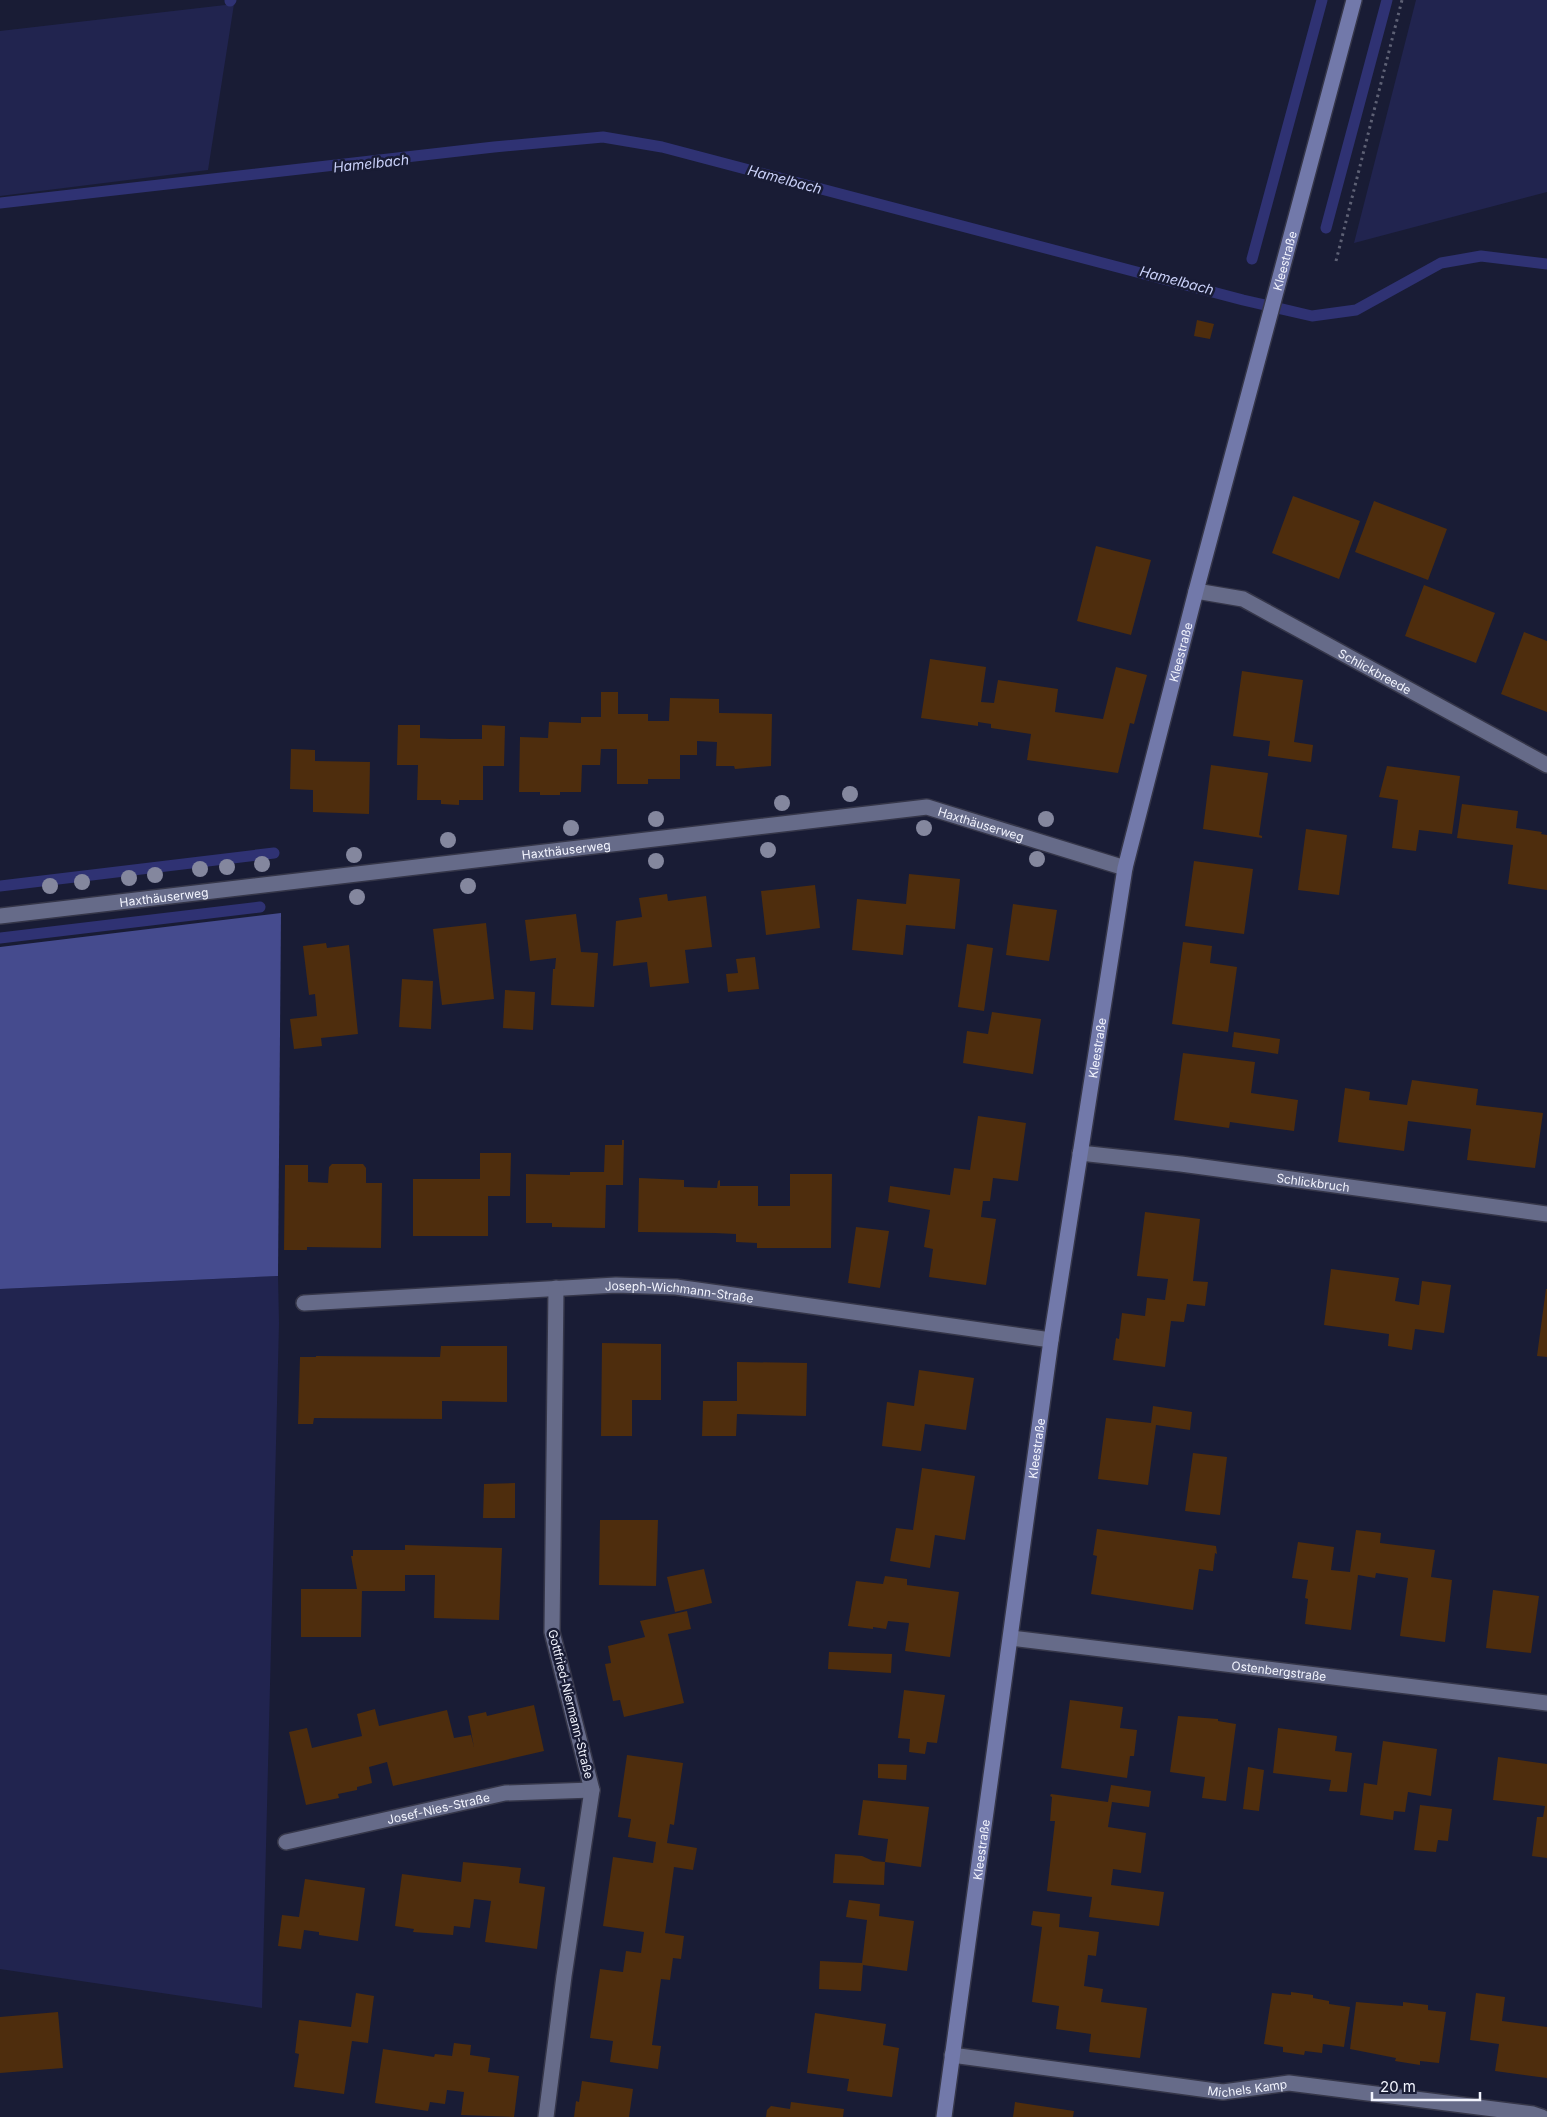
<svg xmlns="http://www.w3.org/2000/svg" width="1547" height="2117" viewBox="0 0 1547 2117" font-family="Inter,sans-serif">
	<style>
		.green { fill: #21244f }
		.forest { fill: #454b8e }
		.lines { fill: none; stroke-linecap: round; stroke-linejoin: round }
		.stream { stroke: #2f3273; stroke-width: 11 }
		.building { fill: #4e2d0d }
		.street-casing { stroke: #353649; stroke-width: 18 }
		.secondary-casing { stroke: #353649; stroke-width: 18 }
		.path { stroke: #5e6175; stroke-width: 3; stroke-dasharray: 2.5 4; stroke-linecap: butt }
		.street { stroke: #666b89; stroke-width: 15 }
		.secondary { stroke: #7279aa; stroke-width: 15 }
		.tree { fill: #84879e }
		.labels { text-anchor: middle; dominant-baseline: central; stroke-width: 5; stroke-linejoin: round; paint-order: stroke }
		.street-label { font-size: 12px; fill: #f2f4fe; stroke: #191c35 }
		.water-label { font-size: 14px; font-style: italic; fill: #cad1f9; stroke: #191c35 }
	</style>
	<rect width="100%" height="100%" fill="#191c35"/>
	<!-- green -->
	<path class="green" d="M1416,0h131v192l-193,51z
		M234,4l-26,166 -208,26v-165z
		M278,1276l1,47 -17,685 -262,-39v-680z"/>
	<!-- forest -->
	<path class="forest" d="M281,913l-3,363 -278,13v-342z"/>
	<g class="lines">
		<!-- stream -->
		<path class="stream" d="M230,1l1,-1
			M0,203l494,-56 109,-10 59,10 581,153 69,16 44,-6 85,-47 40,-7 66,8
			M1326,228l61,-228
			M1252,259l70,-259
			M0,886l274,-33
			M0,938l260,-31"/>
	</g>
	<!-- building -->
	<path class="building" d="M1197,320l17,4 -4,15 -16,-3z
		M1293,496l67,25 -21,58 -67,-26z
		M1374,501l73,28 -19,51 -73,-28z
		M1096,546l55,14 -20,75 -54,-14z
		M1424,585l71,28 -19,50 -71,-27z
		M1524,632l23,9v71l-46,-18z
		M930,659l56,8 -5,35 13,1 4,-23 60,9 -3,23 48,7 13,-52 31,8 -13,49 -4,-1 -12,50 -91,-13 4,-26 -40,-6v-4l-13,-2v4l-57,-8z
		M1242,671l61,9 -9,62 19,3 -2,17 -43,-6 2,-15 -37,-5z
		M601,692h17v22h30v7h21l1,-23 49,1v14l53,1 -1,52 -36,3 -1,-3h-18l1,-24 -20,-1v14h-17v24h-32v5h-31v-35h-16l-1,16h-18l-1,27h-21v3h-20v-3h-21l1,-55 28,1 1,-16 32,1v-6h20z
		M398,725h22v13l31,1h31v-14l23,1 -1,40h-21v34h-24v5l-18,-1v-4h-24l1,-35h-21z
		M291,749l24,1v11l55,1 -1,52 -56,-2v-22l-23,-1z
		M1211,765l57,8 -9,62 3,1v2l-59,-9z
		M1387,766l73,10 -8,58 -33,-4 -3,21 -24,-3 6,-48 -19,-3z
		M1462,804l56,7 -2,17 26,4 -1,2 6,1v55l-39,-6 5,-39 -56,-7z
		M1306,829l41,6 -8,60 -41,-5z
		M1194,861l59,8 -9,65 -59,-8z
		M909,874l51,5 -5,50 -49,-4 -3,30 -51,-5 5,-51 49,5z
		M815,885l5,43 -54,7 -5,-44z
		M667,894l1,7 38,-5 6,51 -27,3 4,33 -39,4 -3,-25 -34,4 3,-45 26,-4 -3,-19z
		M1013,904l44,6 -8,51 -43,-6z
		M576,914l5,38 17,1 -4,54 -43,-2 2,-36h2l1,-11 -26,3 -5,-41z
		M486,923l8,76 -52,6 -9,-76z
		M1183,942l29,4 -2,17 27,4 -9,65 -56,-8z
		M326,943l1,5 22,-3 9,89 -37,4 1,8 -28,3 -4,-30 27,-3 -2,-22 -6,1 -6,-49z
		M967,944l26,4 -9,63 -26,-4z
		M755,957l4,32 -31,3 -2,-18 12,-1 -2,-14z
		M402,979l31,2 -2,48 -32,-2z
		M505,990l30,2 -2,38 -30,-2z
		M992,1012l49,7 -8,55 -70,-11 4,-32 21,3z
		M1234,1032l46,7 -2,15 -46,-7z
		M1183,1053l72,9 -4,31 47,7 -4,31 -64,-9 -1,6 -55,-8z
		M1412,1080l66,9 -2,16 67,8 -8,55 -68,-8 4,-31 -63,-8 -4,30 -66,-9 7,-54 25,4 -1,8 38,5z
		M978,1116l48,7 -8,58 -25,-3 -3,23h-7l-2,16 15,2 -10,66 -57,-8 4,-28 -9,-2 6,-37 -42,-8 2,-16 60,9 4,-27 16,2z
		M622,1140h2l-1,45h-17l-1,43 -53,-1v-4h-26v-49l44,1v-3h34l1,-27h17z
		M480,1153h31l-1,43h-22v40h-75v-57h67z
		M332,1164h31l3,4v15h16l-1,65 -74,-1v3h-23l1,-85h23v17l20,1 1,-16z
		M790,1174h42l-1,74h-74v-5l-21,-1v-8l-21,-1 -77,-1 1,-54 45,2v7l33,1 1,-7 2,-1v6h38v20h32z
		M1145,1212l55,7 -7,62 15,1 -3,24 -18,-2 -3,18 -13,-1 -6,46 -52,-7 3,-22 3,1 3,-26 23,3 2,-18 18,2 3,-21 -31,-3z
		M856,1227l33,4 -9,57 -32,-5z
		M1331,1269l68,9 -4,23 24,4 3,-24 29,4 -7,48 -29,-4 -3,21 -24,-4 1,-12 -65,-9z
		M1546,1289h1v68l-10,-1z
		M602,1343l59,1v56h-29v36h-31z
		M441,1346h66v56l-65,-1v18l-128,-1 -1,6h-15l2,-67h16v-1l124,1z
		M737,1362l70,1 -1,53 -69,-2 -1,22h-34l1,-35h34z
		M919,1370l55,8 -8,52 -41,-6 -4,27 -39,-5 5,-44 27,4z
		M1153,1406l39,6 -2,18 -34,-5 -8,60 -50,-6 8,-61 45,5z
		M1193,1453l34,4 -7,58 -35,-4z
		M922,1468l53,8 -10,64 -30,-5 -5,33 -40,-7 6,-33 17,2z
		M515,1483v35h-32l1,-34z
		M600,1520h58l-2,66 -57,-1z
		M1097,1529l119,17 1,8 -2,-1 -2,18 -14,-2 -6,41 -102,-16 6,-38 -4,-1z
		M1356,1530l25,3 -1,10 55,7 -4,27 21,3 -7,62 -45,-6 8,-58 -32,-5 -1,5 -17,-3 -7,55 -46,-6 3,-25 -3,-1 3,-18 -16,-2 6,-36 36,5 -3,23 19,2z
		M405,1545l97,3 -3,72 -65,-2 1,-43h-30v16h-43l-1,46h-60v-48h56l-6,-33h2v-6h52z
		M704,1569l8,34 -37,9 -8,-35z
		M885,1576l22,3v6l52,7 -9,65 -45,-6 4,-28 -21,-2 -2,8 -13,-2v2l-25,-3 8,-45 27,3z
		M1493,1590l46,6 -8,57 -45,-5z
		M687,1611l4,18 -23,5 16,69 -60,14 -4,-17 -7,1 -6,-27 -2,-10 6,-1 -3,-17 37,-9 -5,-16z
		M829,1652l63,2 -1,19 -63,-4z
		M904,1690l41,5 -8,48 -10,-1 -2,12 -16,-2 1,-13 -12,-1z
		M1070,1700l53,7 -3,21 17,2 -3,26h-4l-3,22 -66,-10z
		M534,1705l10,46 -151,35 -6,-24 -18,5 3,16 -15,4v3l-19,4 1,4 -33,7 -17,-73 18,-4 5,20 50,-12 -5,-22 18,-5 4,17 68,-16 7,28 17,-3 3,12 -6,-31 18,-4 1,4z
		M1178,1716l40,3v2l18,3 -10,77 -24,-3 3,-21 -35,-5z
		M1278,1728l59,8 -2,15 17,2 -5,39 -18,-1 2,-11 -58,-7z
		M1383,1741l54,8 -6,47 -23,-4 -3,20 -11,-1 -1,9 -33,-5 4,-32 13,2z
		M627,1755l56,8 -9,62 -4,-1 -3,19 30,5 -4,22 -19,-3 -9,66 19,3 -3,23 -8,-1 -3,22 -9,-1 -9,66 9,1 -3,23 -48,-7 3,-21 -23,-3 10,-69 23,3 3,-21 15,2 3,-21 -41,-6 10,-69 40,6 3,-21 -28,-5 3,-18 -13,-2z
		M1498,1757l49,7v94l-15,-2 5,-39h6l2,-11 -52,-6z
		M878,1764l29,1 -1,15 -28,-2z
		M1248,1767l16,3 -5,41 -16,-2z
		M1111,1785l40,6 -2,16 -37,-5 -4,25 38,6 -5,40 -28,-4 -2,16 53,7 -5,34 -70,-9 3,-20 -45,-6 8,-70h-5l2,-24 -2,-1 1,-2 57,8z
		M863,1800l66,7 -8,60 -36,-5 3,-23 -30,-4z
		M1420,1805l32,4 -4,32 -10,-1 -2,12 -22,-2z
		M835,1854l27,2 11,5 12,1 -1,23 -51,-2z
		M463,1862l58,6 -2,15 26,4 -8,62 -52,-7 6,-41 -17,-2 -4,29 -16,-2 -1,9 -40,-3 1,-3 -19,-3 7,-52 59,8z
		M305,1879l60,9 -7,53 -39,-6v-3l-15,-2 -3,19 -23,-3 4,-31 17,2z
		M849,1900l31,4 -1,12 35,5 -7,50 -44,-6 -2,26 -42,-2 1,-28 42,2 5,-43 -21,-3z
		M1033,1911l27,3 -1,13 40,5 -3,24 -8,-1 -4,31 19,3 -2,13 46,6 -7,50 -51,-6 2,-18 -35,-5 3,-23 -27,-4 10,-75 -11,-2z
		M1291,1992l22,3v3l16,3v3l21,3 -6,40 -21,-3 -1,9 -17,-2 -1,4 -21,-3v-5l-19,-3 8,-51 19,2z
		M356,1993l18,3 -6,47 -16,-2 -8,53 -50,-7 5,-33 -4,-1 4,-33 52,7z
		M1476,1993l29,4 -3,24 45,6v51l-52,-7 4,-27 -29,-4z
		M1356,2002l47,4v-4l25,3v5l18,2 -7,51 -19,-2v4l-25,-4 1,-3 -46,-9z
		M58,2012l5,56 -63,5v-56z
		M815,2013l71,11 -3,21 16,3 -7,49 -45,-6 2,-12 -42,-6z
		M454,2043l17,2 -1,10 20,3 -2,14 31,4 -5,41 -53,-2 3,-23 -17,-2 -2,14 -15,-2 -2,9 -53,-8 8,-54 51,8 1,-3 17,2z
		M582,2081l51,8 -4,28h-55l2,-16 3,1z
		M791,2102l53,7 -1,8h-77l1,-7 4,-4 19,3z
		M1015,2102l59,9 -1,6h-60z"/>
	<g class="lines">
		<!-- street casing -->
		<g class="street-casing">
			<g id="street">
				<path id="s1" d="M1196,591l47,8 304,166"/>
				<path id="s2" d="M0,916l927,-109 198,61"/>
				<path id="s3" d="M1080,1153l101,11 366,50"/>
				<path id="s4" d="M304,1303l312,-18 60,2 375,53"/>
				<path id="s5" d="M1011,1638l536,65"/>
				<path id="s6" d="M286,1842l219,-49 87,-3"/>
				<path id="s7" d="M952,2055l271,37 66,-9 244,31 9,3"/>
				<path d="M546,2117l18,-141 28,-186 -40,-158 4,-344"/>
			</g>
		</g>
		<!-- secondary casing -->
		<g class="secondary-casing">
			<g id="secondary">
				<path id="s8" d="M944,2117l107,-777 74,-472 71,-277 158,-591"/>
			</g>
		</g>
		<!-- path -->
		<path class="path" d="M1336,261l66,-261"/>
		<!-- street -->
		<use href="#street" class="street"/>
		<!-- secondary -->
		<use href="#secondary" class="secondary"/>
	</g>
	<!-- trees -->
	<g class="tree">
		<circle cx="850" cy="794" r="8"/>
		<circle cx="782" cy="803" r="8"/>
		<circle cx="656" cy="819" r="8"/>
		<circle cx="1046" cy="819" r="8"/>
		<circle cx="571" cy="828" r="8"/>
		<circle cx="924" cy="828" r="8"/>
		<circle cx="448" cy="840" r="8"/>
		<circle cx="768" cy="850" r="8"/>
		<circle cx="354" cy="855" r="8"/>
		<circle cx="1037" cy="859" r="8"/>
		<circle cx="656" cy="861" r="8"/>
		<circle cx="262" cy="864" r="8"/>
		<circle cx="227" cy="867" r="8"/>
		<circle cx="200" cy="869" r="8"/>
		<circle cx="155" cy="875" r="8"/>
		<circle cx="129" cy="878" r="8"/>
		<circle cx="82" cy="882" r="8"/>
		<circle cx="50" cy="886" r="8"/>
		<circle cx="468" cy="886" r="8"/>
		<circle cx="357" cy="897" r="8"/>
	</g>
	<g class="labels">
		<!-- street labels -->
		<g class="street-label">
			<text stroke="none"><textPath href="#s8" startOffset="1890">Kleestraße</textPath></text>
			<text stroke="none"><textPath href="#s8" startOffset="1485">Kleestraße</textPath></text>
			<text stroke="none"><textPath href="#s1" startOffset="198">Schlickbreede</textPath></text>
			<text stroke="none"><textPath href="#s2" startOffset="990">Haxthäuserweg</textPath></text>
			<text stroke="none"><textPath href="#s2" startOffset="570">Haxthäuserweg</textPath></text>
			<text stroke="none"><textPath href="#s2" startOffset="165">Haxthäuserweg</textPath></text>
			<text stroke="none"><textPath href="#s8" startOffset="1080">Kleestraße</textPath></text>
			<text stroke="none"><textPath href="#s3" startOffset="235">Schlickbruch</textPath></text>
			<text stroke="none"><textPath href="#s4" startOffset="376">Joseph-Wichmann-Straße</textPath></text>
			<text stroke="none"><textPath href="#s8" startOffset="675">Kleestraße</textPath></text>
			<text stroke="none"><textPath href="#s5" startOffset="270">Ostenbergstraße</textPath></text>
			<text transform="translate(571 1704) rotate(76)">Gottfried-Niermann-Straße</text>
			<text stroke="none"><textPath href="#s6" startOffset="156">Josef-Nies-Straße</textPath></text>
			<text stroke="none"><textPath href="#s8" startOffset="270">Kleestraße</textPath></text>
			<text stroke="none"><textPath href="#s7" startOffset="298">Michels Kamp</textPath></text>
		</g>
		<!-- water labels -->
		<g class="water-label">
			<text transform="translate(371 163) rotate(-6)">Hamelbach</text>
			<text transform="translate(785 179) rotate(15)">Hamelbach</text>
			<text transform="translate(1177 280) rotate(15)">Hamelbach</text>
		</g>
	</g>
	<!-- scale -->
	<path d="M1372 2092v8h108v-8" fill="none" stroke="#f2f4fe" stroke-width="2.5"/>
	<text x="1380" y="2092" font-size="15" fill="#f2f4fe" stroke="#191c35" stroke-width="4" paint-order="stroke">20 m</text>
</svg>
